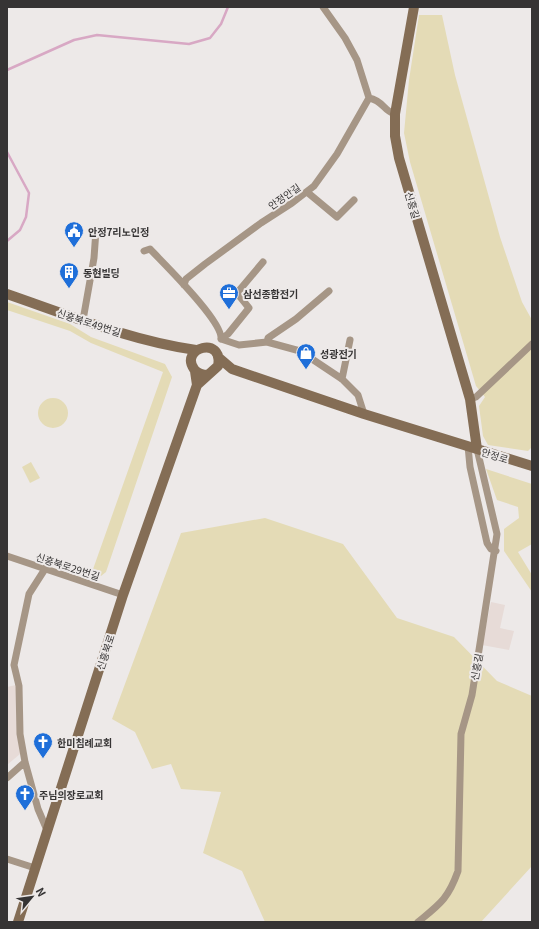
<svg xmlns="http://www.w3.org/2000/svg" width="539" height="929" viewBox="0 0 539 929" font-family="Georgia,'Noto Sans KR',serif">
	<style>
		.built { fill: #e7dbd7 }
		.green { fill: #e4dbb6 }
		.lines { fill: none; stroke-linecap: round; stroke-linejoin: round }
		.stream { stroke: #d8a8c4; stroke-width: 2.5 }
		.street { stroke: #a69686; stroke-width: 7 }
		.secondary { stroke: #846d55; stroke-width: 10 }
		.labels { text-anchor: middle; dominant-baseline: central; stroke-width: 4; stroke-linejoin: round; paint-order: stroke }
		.street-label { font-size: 10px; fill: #363434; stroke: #ede9e8 }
		.poi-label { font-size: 10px; font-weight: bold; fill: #363434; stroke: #ede9e8; text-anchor: start }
	</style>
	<rect width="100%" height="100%" fill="#ede9e8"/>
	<!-- built -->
	<path class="built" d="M491,602l14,3 -5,23 14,3 -5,19 -27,-5z
		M16,685l4,69 -13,11v-78z"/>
	<!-- green -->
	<path class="green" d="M419,15h23l13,60 45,162 22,65 10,18v127l-4,4 -40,-6 -5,-9 -4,-30 6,-9 -9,-11 -66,-224 -6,-29 5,-53z
		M7,302l63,22 21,13 74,27 7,13 -66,195 -5,4 -9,-4 71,-200 -72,-29 -21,-12 -63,-21z
		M38 413a15 15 0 1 1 30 0a15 15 0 1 1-30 0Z
		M31,462l9,16 -10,5 -8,-16z
		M486,469l46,15v60l-14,8 14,23v17l-28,-41v-22l15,-11 -1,-11 -21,-7z
		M265,518l78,26 54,74 57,19 43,44 35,15v170l-51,56h-216l-23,-51 -39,-18 18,-61 -40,-3 -10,-25 -19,5 -17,-37 -23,-13 69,-186z"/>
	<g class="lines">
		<!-- stream -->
		<path class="stream" d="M7,70l67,-30 23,-5 92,9 21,-6 11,-14 7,-17
			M7,152l22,41 -3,24 -6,13 -13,11"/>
		<!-- street -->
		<path class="street" d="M323,7l22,31 12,22 12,38
			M369,98c15,3 14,13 26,16
			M307,192l30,25 17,-17
			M144,251l6,-2c14,15 73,72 71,90l18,6 28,-3 33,9 42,28 16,16 6,19
			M184,285l2,-6 19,-15 56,-41 31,-20 22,-17 23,-32 32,-56
			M83,320l11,-62 2,-28
			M221,339l7,-5 21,-26 -12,-15 26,-31
			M267,342l1,-4 28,-19 33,-28
			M342,379l8,-39
			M470,399l6,-2 56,-53
			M468,446l2,21 17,76 4,6 5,2
			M7,556l116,39
			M45,569l-16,25 -15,71 5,21 1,48 5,28 13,47 9,21
			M7,778l18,-16
			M7,859l28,9
			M418,922c22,-18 30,-23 40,-51l3,-137 11,-39 25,-161 -20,-85"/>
		<!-- secondary -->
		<path class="secondary" d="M414,7l-19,107v22l4,22 71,241 7,50
			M7,294c61,21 125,47 189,56
			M218,357l14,12 132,45 168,52
			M197,385l21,-19c6,-31 -39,-18 -24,3 4,5 8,6 14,6
			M18,922l105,-327 74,-210 -2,-14"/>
	</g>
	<!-- icons -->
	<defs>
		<g id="civic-pin" transform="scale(1)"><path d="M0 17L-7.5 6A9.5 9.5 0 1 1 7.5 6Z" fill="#1f6fd9" stroke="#ede9e8"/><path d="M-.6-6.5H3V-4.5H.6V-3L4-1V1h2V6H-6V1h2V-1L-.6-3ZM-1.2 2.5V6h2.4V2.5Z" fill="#fff"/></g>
		<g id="building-pin" transform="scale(1)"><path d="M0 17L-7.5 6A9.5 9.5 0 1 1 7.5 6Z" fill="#1f6fd9" stroke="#ede9e8"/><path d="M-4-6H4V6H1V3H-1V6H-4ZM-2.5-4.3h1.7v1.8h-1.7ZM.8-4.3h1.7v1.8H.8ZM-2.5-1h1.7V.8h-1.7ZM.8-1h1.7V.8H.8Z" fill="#fff"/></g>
		<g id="office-pin" transform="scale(1)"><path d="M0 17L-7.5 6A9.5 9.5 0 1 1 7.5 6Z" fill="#1f6fd9" stroke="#ede9e8"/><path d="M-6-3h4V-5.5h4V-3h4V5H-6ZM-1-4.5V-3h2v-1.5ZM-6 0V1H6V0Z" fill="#fff"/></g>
		<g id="shop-pin" transform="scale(1)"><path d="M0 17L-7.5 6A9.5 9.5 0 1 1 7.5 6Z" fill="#1f6fd9" stroke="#ede9e8"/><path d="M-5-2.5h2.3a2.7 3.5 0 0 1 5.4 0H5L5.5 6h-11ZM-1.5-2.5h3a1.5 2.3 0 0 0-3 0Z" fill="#fff"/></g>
		<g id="church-pin" transform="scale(1)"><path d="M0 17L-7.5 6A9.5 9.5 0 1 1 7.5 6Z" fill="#1f6fd9" stroke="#ede9e8"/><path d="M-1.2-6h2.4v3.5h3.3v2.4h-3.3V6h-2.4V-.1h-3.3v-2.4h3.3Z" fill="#fff"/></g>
	</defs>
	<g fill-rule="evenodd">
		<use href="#civic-pin" x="74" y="231"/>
		<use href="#building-pin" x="69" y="272"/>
		<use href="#office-pin" x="229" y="293"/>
		<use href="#shop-pin" x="306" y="353"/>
		<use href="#church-pin" x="43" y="742"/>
		<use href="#church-pin" x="25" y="794"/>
	</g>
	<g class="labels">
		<!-- street labels -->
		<g class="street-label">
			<text transform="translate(284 196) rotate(-35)">안정안길</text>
			<text transform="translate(413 205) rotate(74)">신흥길</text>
			<text transform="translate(89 322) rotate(18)">신흥북로49번길</text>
			<text transform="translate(495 455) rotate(17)">안정로</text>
			<text transform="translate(68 566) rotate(18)">신흥북로29번길</text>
			<text transform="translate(105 652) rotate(-72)">신흥북로</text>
			<text transform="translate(476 667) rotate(-80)">신흥길</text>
		</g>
		<!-- poi labels -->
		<g class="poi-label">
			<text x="88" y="231">안정7리노인정</text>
			<text x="83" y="272">동현빌딩</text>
			<text x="243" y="293">삼선종합전기</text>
			<text x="320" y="353">성광전기</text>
			<text x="57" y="742">한미침례교회</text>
			<text x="39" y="794">주님의장로교회</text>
		</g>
	</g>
	<!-- border -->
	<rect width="539" height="929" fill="none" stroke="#363434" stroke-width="16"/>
	<!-- north arrow -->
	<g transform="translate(32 897) rotate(61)" stroke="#ede9e8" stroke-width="3" paint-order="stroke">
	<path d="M0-3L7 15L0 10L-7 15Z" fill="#363434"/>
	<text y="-6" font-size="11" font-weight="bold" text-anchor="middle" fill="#363434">N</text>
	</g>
</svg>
